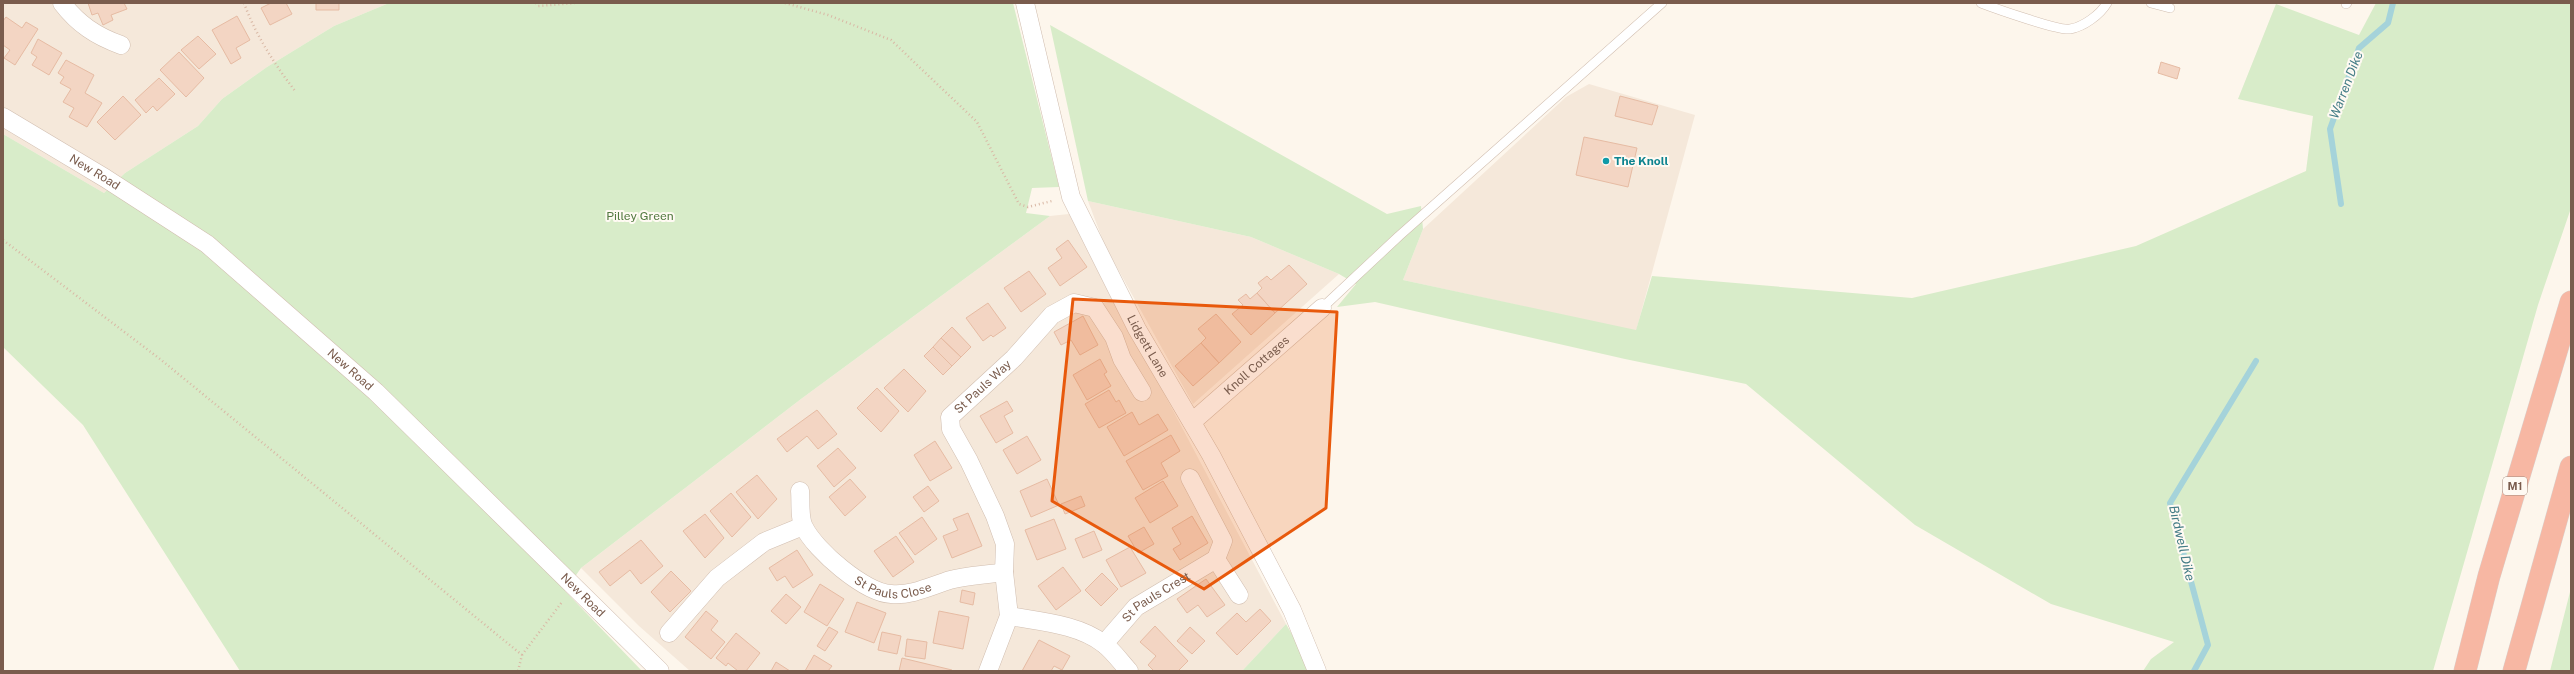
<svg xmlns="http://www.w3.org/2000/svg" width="2574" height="674" viewBox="0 0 2574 674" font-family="'Public Sans',sans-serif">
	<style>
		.residential { fill: #f5e8da }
		.green { fill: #d8ecc9 }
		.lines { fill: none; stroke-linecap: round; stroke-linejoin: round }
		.stream { stroke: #a5d3da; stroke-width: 6 }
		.building { fill: #f3d5c3; stroke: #e6bba3 }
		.service-casing { stroke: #d1beb0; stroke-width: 10 }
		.minor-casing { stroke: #d1beb0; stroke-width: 19 }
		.motorway-casing { stroke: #dad1cd; stroke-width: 23 }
		.path { stroke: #d9b8a5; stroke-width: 2.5; stroke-dasharray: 1 3; stroke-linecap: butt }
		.service { stroke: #fff; stroke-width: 9 }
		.minor { stroke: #fff; stroke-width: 18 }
		.motorway { stroke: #f7b7a3; stroke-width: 22 }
		.marked { fill: #e8590c; fill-opacity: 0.2; stroke: #e8590c; stroke-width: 3; stroke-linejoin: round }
		.culture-dot { fill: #0f9aa8; stroke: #fffaf3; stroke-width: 1.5 }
		.labels { text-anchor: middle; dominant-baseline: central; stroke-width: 4; stroke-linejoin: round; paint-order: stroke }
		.shield { fill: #fffaf3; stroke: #a28b7f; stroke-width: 1 }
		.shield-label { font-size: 11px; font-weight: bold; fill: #7a5c4d }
		.culture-label { font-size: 12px; font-weight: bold; fill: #0d838f; stroke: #fffaf3; text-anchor: start }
		.street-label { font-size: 12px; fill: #7a5c4d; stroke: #fffaf3 }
		.park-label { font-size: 12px; fill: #537a41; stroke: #fffaf3 }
		.water-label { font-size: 13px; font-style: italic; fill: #437c86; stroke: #fffaf3 }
	</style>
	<rect width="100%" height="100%" fill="#fdf6ec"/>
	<!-- residential -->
	<path class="residential" d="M3,3h386l-55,23 -67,41 -45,32 -24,27 -73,47 -21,20 -101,-59z
		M1589,84l106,31 -59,216 -233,-51 20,-51 143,-132z
		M1088,201l163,36 88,37 -146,130 -88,-158z
		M1069,214l217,410 -44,47h-552l-51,-45 -58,-58 220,-169 249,-183z"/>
	<!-- green -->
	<path class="green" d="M389,3h624l46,184 -27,1 -6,25 24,3 -249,183 -220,169 -16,23 77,80h-402l-157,-246 -80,-78v-213l101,59 21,-20 73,-47 24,-27 45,-32 67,-41z
		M2376,3h195v205l-33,97 -105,366h-290l8,-12 23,-17 -123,-38 -136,-79 -169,-141 -121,-25 -250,-57 -38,5 19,-23 -17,-10 -88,-37 -163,-36 -38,-176 337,189 34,-8 2,23 -20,51 233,50 16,-54 260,22 224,-52 170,-75 7,-55 -75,-17 38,-95 83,31z
		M2571,588v83h-21z
		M1286,624l27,47h-71z"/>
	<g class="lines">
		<!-- stream -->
		<path class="stream" d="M2341,204l-11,-75 29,-81 29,-25 5,-20
			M2194,671l14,-26 -38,-142 86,-142"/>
	</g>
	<!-- building -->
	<path class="building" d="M88,3h36l3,6 -16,6 2,5 -10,5 -5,-12 -6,2z
		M271,3h15l6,11 -22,11 -9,-17z
		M316,3h23v7h-23z
		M237,16l13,24 -14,8 5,10 -10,6 -19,-34z
		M6,17l16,11 4,-6 12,7 -23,36 -11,-7 6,-8 -7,-5v-24z
		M198,36l18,18 -17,15 -18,-19z
		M38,39l24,14 -13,22 -17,-10 5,-8 -6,-4z
		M179,52l25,26 -18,19 -26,-27z
		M66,60l28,15 -9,18 17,10 -15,24 -18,-10 5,-9 -11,-6 8,-13 -11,-6 4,-6 -6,-4z
		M2161,62l19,6 -3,11 -19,-6z
		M159,78l16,16 -18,17 -4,-5 -7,7 -11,-13z
		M123,96l18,19 -26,25 -18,-18z
		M1620,96l38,10 -6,19 -37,-9z
		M1584,137l53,11 -9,39 -52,-12z
		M1068,240l19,27 -27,19 -12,-18 14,-10 -6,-9z
		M1289,265l18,19 -32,29 -18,-20 5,-5 -4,-5 9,-7 4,4z
		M1029,271l17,23 -25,18 -17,-24z
		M1257,293l18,20 -24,22 -19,-21 11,-9 -5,-5 8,-6 4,5z
		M988,303l18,25 -13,9 -2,-2 -8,6 -17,-23z
		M1216,314l25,28 -22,21 -18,-20 5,-5 -8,-9z
		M1083,316l15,29 -18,10 -9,-15 -10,5 -7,-13z
		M952,327l19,20 -10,10 -20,-19z
		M941,338l20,19 -9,9 -19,-19z
		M1201,343l18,20 -26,23 -18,-20z
		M933,347l19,19 -9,9 -19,-19z
		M1100,359l7,13 -3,2 7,12 -24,14 -14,-25z
		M904,369l22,22 -18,21 -24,-24z
		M877,388l22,23 -18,21 -24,-24z
		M1109,390l7,12 3,-2 7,13 -27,15 -14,-24z
		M1007,401l6,10 -9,5 9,17 -17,10 -16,-27z
		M817,410l20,24 -19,15 -11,-13 -20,16 -10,-13z
		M1132,412l7,13 19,-11 10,16 -44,26 -17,-29z
		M1171,435l9,16 -19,12 7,13 -25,14 -17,-29z
		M1027,436l14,24 -24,14 -14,-24z
		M935,441l17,27 -22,13 -16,-26z
		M838,448l18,20 -22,19 -17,-21z
		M757,475l20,24 -19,20 -22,-27z
		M850,479l16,18 -21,19 -16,-19z
		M1047,479l12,26 -28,12 -11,-26z
		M1163,481l15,25 -28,17 -15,-25z
		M928,486l11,15 -15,11 -11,-15z
		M731,493l20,24 -19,20 -22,-26z
		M1081,496l4,10 -20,8 -4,-10z
		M968,513l14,33 -30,12 -9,-22 15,-6 -5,-11z
		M705,514l19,24 -19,20 -22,-27z
		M1192,516l16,27 -28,17 -7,-11 8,-5 -9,-16z
		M922,517l15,22 -22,16 -16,-22z
		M1054,519l12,30 -29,11 -12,-30z
		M1144,527l10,17 -16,9 -10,-17z
		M1094,531l8,19 -19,8 -8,-19z
		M896,536l18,26 -21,15 -19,-26z
		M641,540l22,26 -22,18 -11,-14 -20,16 -11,-14z
		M1130,547l16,26 -25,14 -15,-27z
		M797,550l16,25 -20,13 -8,-12 -8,5 -8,-13z
		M1063,567l18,24 -25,19 -18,-24z
		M671,571l20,20 -21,21 -19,-20z
		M1102,573l16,16 -17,17 -16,-16z
		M1206,579l19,26 -18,12 -9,-12 -11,8 -10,-14z
		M820,584l24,15 -17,27 -23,-14z
		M962,590l13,3 -2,12 -13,-3z
		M786,594l15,13 -15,17 -15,-13z
		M857,602l29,11 -12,30 -29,-11z
		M1260,609l11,12 -34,34 -21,-22 21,-20 9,9z
		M706,611l12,10 -7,9 14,12 -14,17 -26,-22z
		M939,611l30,6 -6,32 -30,-6z
		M1155,626l33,35 -10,10h-24l-6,-6 8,-9 -16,-14z
		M829,627l9,5 -13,19 -8,-5z
		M1190,627l15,14 -13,13 -15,-13z
		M882,632l19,4 -4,18 -19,-4z
		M736,633l24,20 -14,18h-8l-10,-8 -2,3 -10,-8z
		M907,639l20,3 -2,17 -20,-3z
		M1039,640l31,16 -8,14 -8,-4 -3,5h-29z
		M814,655l18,11 -4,5h-23z
		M902,658l50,12v1h-53z
		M776,662l14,9h-19z"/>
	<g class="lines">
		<!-- service casing -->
		<g class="service-casing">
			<path id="service" d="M1981,3c13,5 78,28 89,26 13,-2 30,-14 37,-26
				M2151,3l19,5
				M2346,4l1,-1
				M1322,308l77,-72 263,-233"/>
		</g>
		<!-- minor casing -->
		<g class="minor-casing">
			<g id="minor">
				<path d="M62,3c16,21 34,33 59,42"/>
				<path id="s1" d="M1025,3l46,194 66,132 74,126 81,155 25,61"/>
				<path id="s2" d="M3,117l102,61 102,66 169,148 284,279"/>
				<path id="s3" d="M1192,422l130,-114"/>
				<path d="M1190,478l33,63 -7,18"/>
				<path id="s4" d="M800,491c1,10 -1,27 4,36 11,23 61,66 87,67 20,2 40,-8 59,-14 17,-5 37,-5 54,-8"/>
				<path d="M1009,616c32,6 69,8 95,28 9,7 17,18 25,27"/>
				<path d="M669,633l48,-55 47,-36 39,-16"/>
				<path id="s5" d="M1104,644l32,-37 80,-48 23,36"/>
				<path id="s6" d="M988,671l21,-55 -5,-44 1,-28 -10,-28 -26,-55 -18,-32 -1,-12 64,-59 38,-43 22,-12 21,5 19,29 8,22 20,33"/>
			</g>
		</g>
		<!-- motorway casing -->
		<g class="motorway-casing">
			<path id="motorway" d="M2465,671l24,-95 82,-274
				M2514,671l57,-204"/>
		</g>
		<!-- path -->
		<path class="path" d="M244,3c12,33 30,60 51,88
			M536,3l2,3 37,-3
			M785,3l43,12 63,25 86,82 42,82 9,3 24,-6
			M3,240l157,119 362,296 -4,16
			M522,655l40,-53"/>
		<!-- service -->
		<use href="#service" class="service"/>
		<!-- minor -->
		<use href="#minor" class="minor"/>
		<!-- motorway -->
		<use href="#motorway" class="motorway"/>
	</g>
	<!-- marked area -->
	<path class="marked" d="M1073,299l264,13 -11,196 -122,81 -152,-88z"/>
	<!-- markers -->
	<circle class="culture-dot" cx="1606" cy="161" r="4"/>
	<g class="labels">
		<!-- shield labels -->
		<rect class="shield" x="2503" y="477" width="24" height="18" rx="3"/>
		<g class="shield-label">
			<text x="2515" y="486">M1</text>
		</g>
		<!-- culture labels -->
		<g class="culture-label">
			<text x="1614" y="161">The Knoll</text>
		</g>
		<!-- street labels -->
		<g class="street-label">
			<text stroke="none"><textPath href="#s2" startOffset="107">New Road</textPath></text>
			<text stroke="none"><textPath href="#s1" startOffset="367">Lidgett Lane</textPath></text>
			<text stroke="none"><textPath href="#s3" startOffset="86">Knoll Cottages</textPath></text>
			<text stroke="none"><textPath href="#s2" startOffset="431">New Road</textPath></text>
			<text stroke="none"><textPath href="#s6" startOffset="315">St Pauls Way</textPath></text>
			<text stroke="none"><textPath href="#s4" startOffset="150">St Pauls Close</textPath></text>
			<text stroke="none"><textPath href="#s2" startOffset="755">New Road</textPath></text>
			<text stroke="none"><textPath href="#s5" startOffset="71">St Pauls Crest</textPath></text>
		</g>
		<!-- park labels -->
		<g class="park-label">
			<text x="640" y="216">Pilley Green</text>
		</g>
		<!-- water labels -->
		<g class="water-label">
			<text transform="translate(2346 85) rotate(-69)">Warren Dike</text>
			<text transform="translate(2182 543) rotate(77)">Birdwell Dike</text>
		</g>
	</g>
	<!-- border -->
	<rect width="2574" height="674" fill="none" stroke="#7a5c4d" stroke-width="8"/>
</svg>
